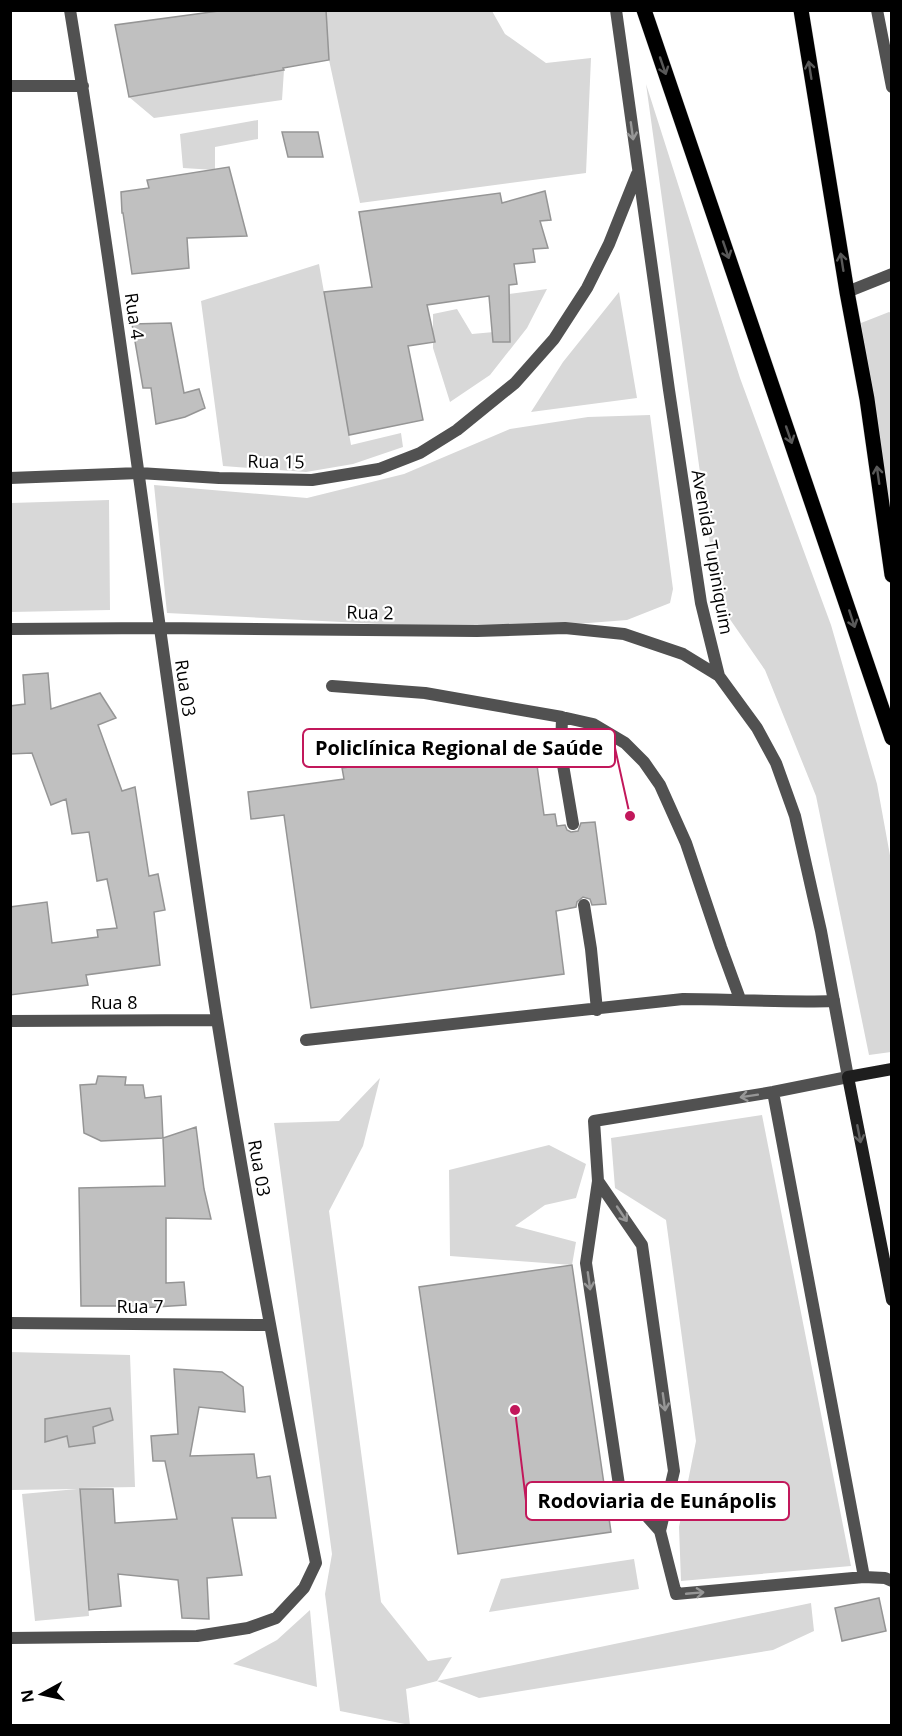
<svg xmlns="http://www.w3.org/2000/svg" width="902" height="1736" viewBox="0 0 902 1736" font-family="'Open Sans',sans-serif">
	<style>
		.green { fill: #d8d8d8 }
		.building { fill: #c0c0c0; stroke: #959595; stroke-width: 1.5 }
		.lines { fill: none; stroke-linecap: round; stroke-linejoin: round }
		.primary-casing { stroke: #dbdbdb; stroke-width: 16 }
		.lane { stroke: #515151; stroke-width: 12 }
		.street { stroke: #515151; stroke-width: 12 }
		.secondary { stroke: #1e1e1e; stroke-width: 12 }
		.primary { stroke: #000; stroke-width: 15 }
		.oneway { stroke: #595959 }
		.oneway2 { stroke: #979797 }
		.oneway3 { stroke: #626262 }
		.labels { text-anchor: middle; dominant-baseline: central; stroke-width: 4.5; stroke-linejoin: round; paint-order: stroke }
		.street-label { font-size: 18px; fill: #000; stroke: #fff }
		.leader { fill: none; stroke: #c2185b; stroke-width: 2 }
		.callout-dot { fill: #c2185b; stroke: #fff; stroke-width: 2 }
		.callout { fill: #fff; stroke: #c2185b; stroke-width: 2 }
		.callout-label { font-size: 20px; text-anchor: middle; font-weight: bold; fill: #000 }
	</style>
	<rect width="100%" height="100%" fill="#fff"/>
	<!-- green -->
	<path class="green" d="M386,10l1,2 105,-1 13,23 41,29 45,-5 -5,115 -226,30 -31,-143 -3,-49z
		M284,70l-2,30 -128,18 -25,-21z
		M646,84l94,294 91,247 46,159 14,77v191l-22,3 -53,-259 -51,-126 -47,-68z
		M258,120v19l-43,8v23l-32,-2 -3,-34z
		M319,264l32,181 50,-12 2,14 -50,17 -47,8 -83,-6 -22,-165z
		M547,289l-20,39 -37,47 -40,27 -17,-54v-34l24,-5 15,25 22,-2 15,-38z
		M619,292l18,106 -106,14 32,-50z
		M889,312l2,1v212l-30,-202z
		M650,415l23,174 -3,14 -43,17 -130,10 -330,-17 -13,-128 153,13 97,-24 106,-45 78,-12z
		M109,500l1,110 -99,2v-109z
		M380,1078l-17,68 -34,65 52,391 47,59 24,-4 -15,24 374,-78 3,28 -41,19 -294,48 -42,-17 -31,8 4,36 -70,-14 -15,-117 7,-40 -58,-431 65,-2z
		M762,1115l89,451 -170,15 -2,-54 17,-86 -30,-221 -51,-32 -4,-50z
		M549,1145l37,19 -10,34 -31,7 -30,21 61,16 -4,23 -122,-9 -1,-86z
		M10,1352l120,3 5,132 -55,1 9,128 -54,5 -13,-127 55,-5 -66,1z
		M634,1559l5,30 -150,23 12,-33z
		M310,1610l7,77 -84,-23 44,-24z"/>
	<!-- building -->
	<path class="building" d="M226,10h100l3,50 -46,8 1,2 -155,27 -14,-72z
		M282,132h36l5,25h-35z
		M229,167l18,69 -60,2 2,30 -57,6 -9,-61h-1l-1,-21 28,-4 -2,-8z
		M545,191l6,29 -11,1 8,27 -15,1 2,13 -21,2 3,20 -8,1 1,57h-17l-4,-46 -62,9 8,37 -27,4 15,74 -74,15 -25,-143 48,-5 -13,-75 141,-19 2,10z
		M171,323l13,70 15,-4 6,19 -20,9 -29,7 -5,-36h-8l-11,-64z
		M48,673l3,36 49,-16 16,25 -18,7 24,66 13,-4 14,89 9,-2 7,36 -11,2 6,53 -74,10 2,10 -78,10v-88l37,-5 5,41 46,-6 -1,-7 20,-2 -10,-49 -10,2 -8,-49 -17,2 -6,-35 -15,6 -19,-52 -22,1v-48l15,-2 -2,-29z
		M534,744l10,71 11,-1 2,12 8,-1 2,5 4,2 7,-1 3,-8 14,-1 11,82 -14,1 -2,-6 -7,-2 -6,5 -1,5 -20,4 8,63 -253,34 -27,-193 -33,4 -3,-27 96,-13 -2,-11 117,-16v2z
		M98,1076l28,1 -1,8h18l2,13 16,-2 2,42 -62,3 -17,-8 -4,-48 16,-1z
		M196,1127l8,62 7,30 -45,-1v65l18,-1 2,23 -45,3v-2h-60l-2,-118 86,-2 -2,-48z
		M572,1265l39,267 -153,22 -39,-267z
		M174,1369l48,3 21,15 2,25 -46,-5 -9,49 64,-2 3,24 13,-2 6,42h-44l10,57 -35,3 2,41 -27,-1 -4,-38 -60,-6 3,32 -32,4 -9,-121h33l2,34 62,-4 -12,-58h-12l-2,-25 27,-2z
		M110,1408l3,12 -20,7 2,16 -26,4 -2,-11 -22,6v-23z
		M879,1598l7,33 -44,10 -7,-33z"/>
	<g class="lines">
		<!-- primary casing -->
		<g class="primary-casing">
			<path id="primary" d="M644,10l248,728
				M801,10l46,282 20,107 25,176"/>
		</g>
		<!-- lane -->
		<path class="lane" d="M332,686l93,7 137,24 31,7 32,19 19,19 16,23 26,58 35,104 19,52
			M562,717l-1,36 12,71
			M584,905l7,44 6,61
			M306,1040l377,-41c51,0 101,4 151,2
			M848,1077l-75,15 -179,29 4,60 44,64 32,226 -14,60 16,63 188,-17 21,1 7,3
			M773,1092l91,485
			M598,1181l-12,82 33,222 41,46"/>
		<!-- street -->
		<path class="street" d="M616,10l53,380 32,213 18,73 38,52 19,35 19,53 26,115 27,146
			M877,10l15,77
			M10,86h73
			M847,292l45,-18
			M10,478l129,-5 80,5 93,2 67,-11 41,-16 37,-23 58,-47 39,-44 33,-51 22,-44 28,-70
			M10,629l149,-1 318,3 88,-3 59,6 59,20 36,22
			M10,1021l207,-1
			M10,1323l259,2
			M10,1638l187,-2 51,-8 28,-10 28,-30 12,-25c-36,-181 -70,-362 -99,-544 -53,-336 -92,-673 -147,-1009"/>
		<!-- secondary -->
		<path class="secondary" d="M892,1069l-44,8 44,223"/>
		<!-- primary -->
		<use href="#primary" class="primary"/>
	</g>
	<!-- one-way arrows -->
	<defs><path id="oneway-shaft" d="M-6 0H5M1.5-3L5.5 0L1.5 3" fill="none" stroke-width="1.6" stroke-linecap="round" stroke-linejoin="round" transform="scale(1.5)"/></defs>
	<g class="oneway">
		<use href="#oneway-shaft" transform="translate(663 66) rotate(71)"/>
		<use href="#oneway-shaft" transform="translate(810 70) rotate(-99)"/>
		<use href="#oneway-shaft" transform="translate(726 250) rotate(71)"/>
		<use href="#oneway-shaft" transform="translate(842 262) rotate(-99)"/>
		<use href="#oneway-shaft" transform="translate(789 435) rotate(71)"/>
		<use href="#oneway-shaft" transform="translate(878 475) rotate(-98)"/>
		<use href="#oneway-shaft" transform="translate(852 619) rotate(72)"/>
	</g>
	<g class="oneway2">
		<use href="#oneway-shaft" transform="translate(632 131) rotate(82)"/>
		<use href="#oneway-shaft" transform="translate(749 1096) rotate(171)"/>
		<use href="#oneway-shaft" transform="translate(622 1214) rotate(56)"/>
		<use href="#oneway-shaft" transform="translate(589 1281) rotate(82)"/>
		<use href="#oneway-shaft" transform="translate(664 1402) rotate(82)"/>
		<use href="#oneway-shaft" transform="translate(695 1593) rotate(-5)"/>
	</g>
	<use class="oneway3" href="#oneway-shaft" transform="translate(859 1134) rotate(79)"/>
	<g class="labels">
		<!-- street labels -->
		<g class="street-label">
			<text transform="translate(135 316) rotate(82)">Rua 4</text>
			<text transform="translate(276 461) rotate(1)">Rua 15</text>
			<text transform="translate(713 552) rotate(80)">Avenida Tupiniquim</text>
			<text transform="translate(370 612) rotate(1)">Rua 2</text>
			<text transform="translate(186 688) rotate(82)">Rua 03</text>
			<text x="114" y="1002">Rua 8</text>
			<text transform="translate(260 1168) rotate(80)">Rua 03</text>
			<text x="140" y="1306">Rua 7</text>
		</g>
	</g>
	<!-- callouts -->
	<path class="leader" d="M630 816L615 748M515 1410L526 1501"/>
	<g class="callout-dot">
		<circle cx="630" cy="816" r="6"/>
		<circle cx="515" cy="1410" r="6"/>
	</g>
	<g class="callout">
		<rect x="303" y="729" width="312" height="38" rx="6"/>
		<rect x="526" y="1482" width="263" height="38" rx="6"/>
	</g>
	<g class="callout-label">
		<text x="459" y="755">Policlínica Regional de Saúde</text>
		<text x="657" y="1508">Rodoviaria de Eunápolis</text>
	</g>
	<!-- border -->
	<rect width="902" height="1736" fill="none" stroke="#000000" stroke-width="24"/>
	<!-- north arrow -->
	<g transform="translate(42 1694) rotate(262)" stroke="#ffffff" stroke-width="4.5" paint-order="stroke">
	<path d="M0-4.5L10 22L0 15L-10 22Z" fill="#000000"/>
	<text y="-9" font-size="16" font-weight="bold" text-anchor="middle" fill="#000000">N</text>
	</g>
</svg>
